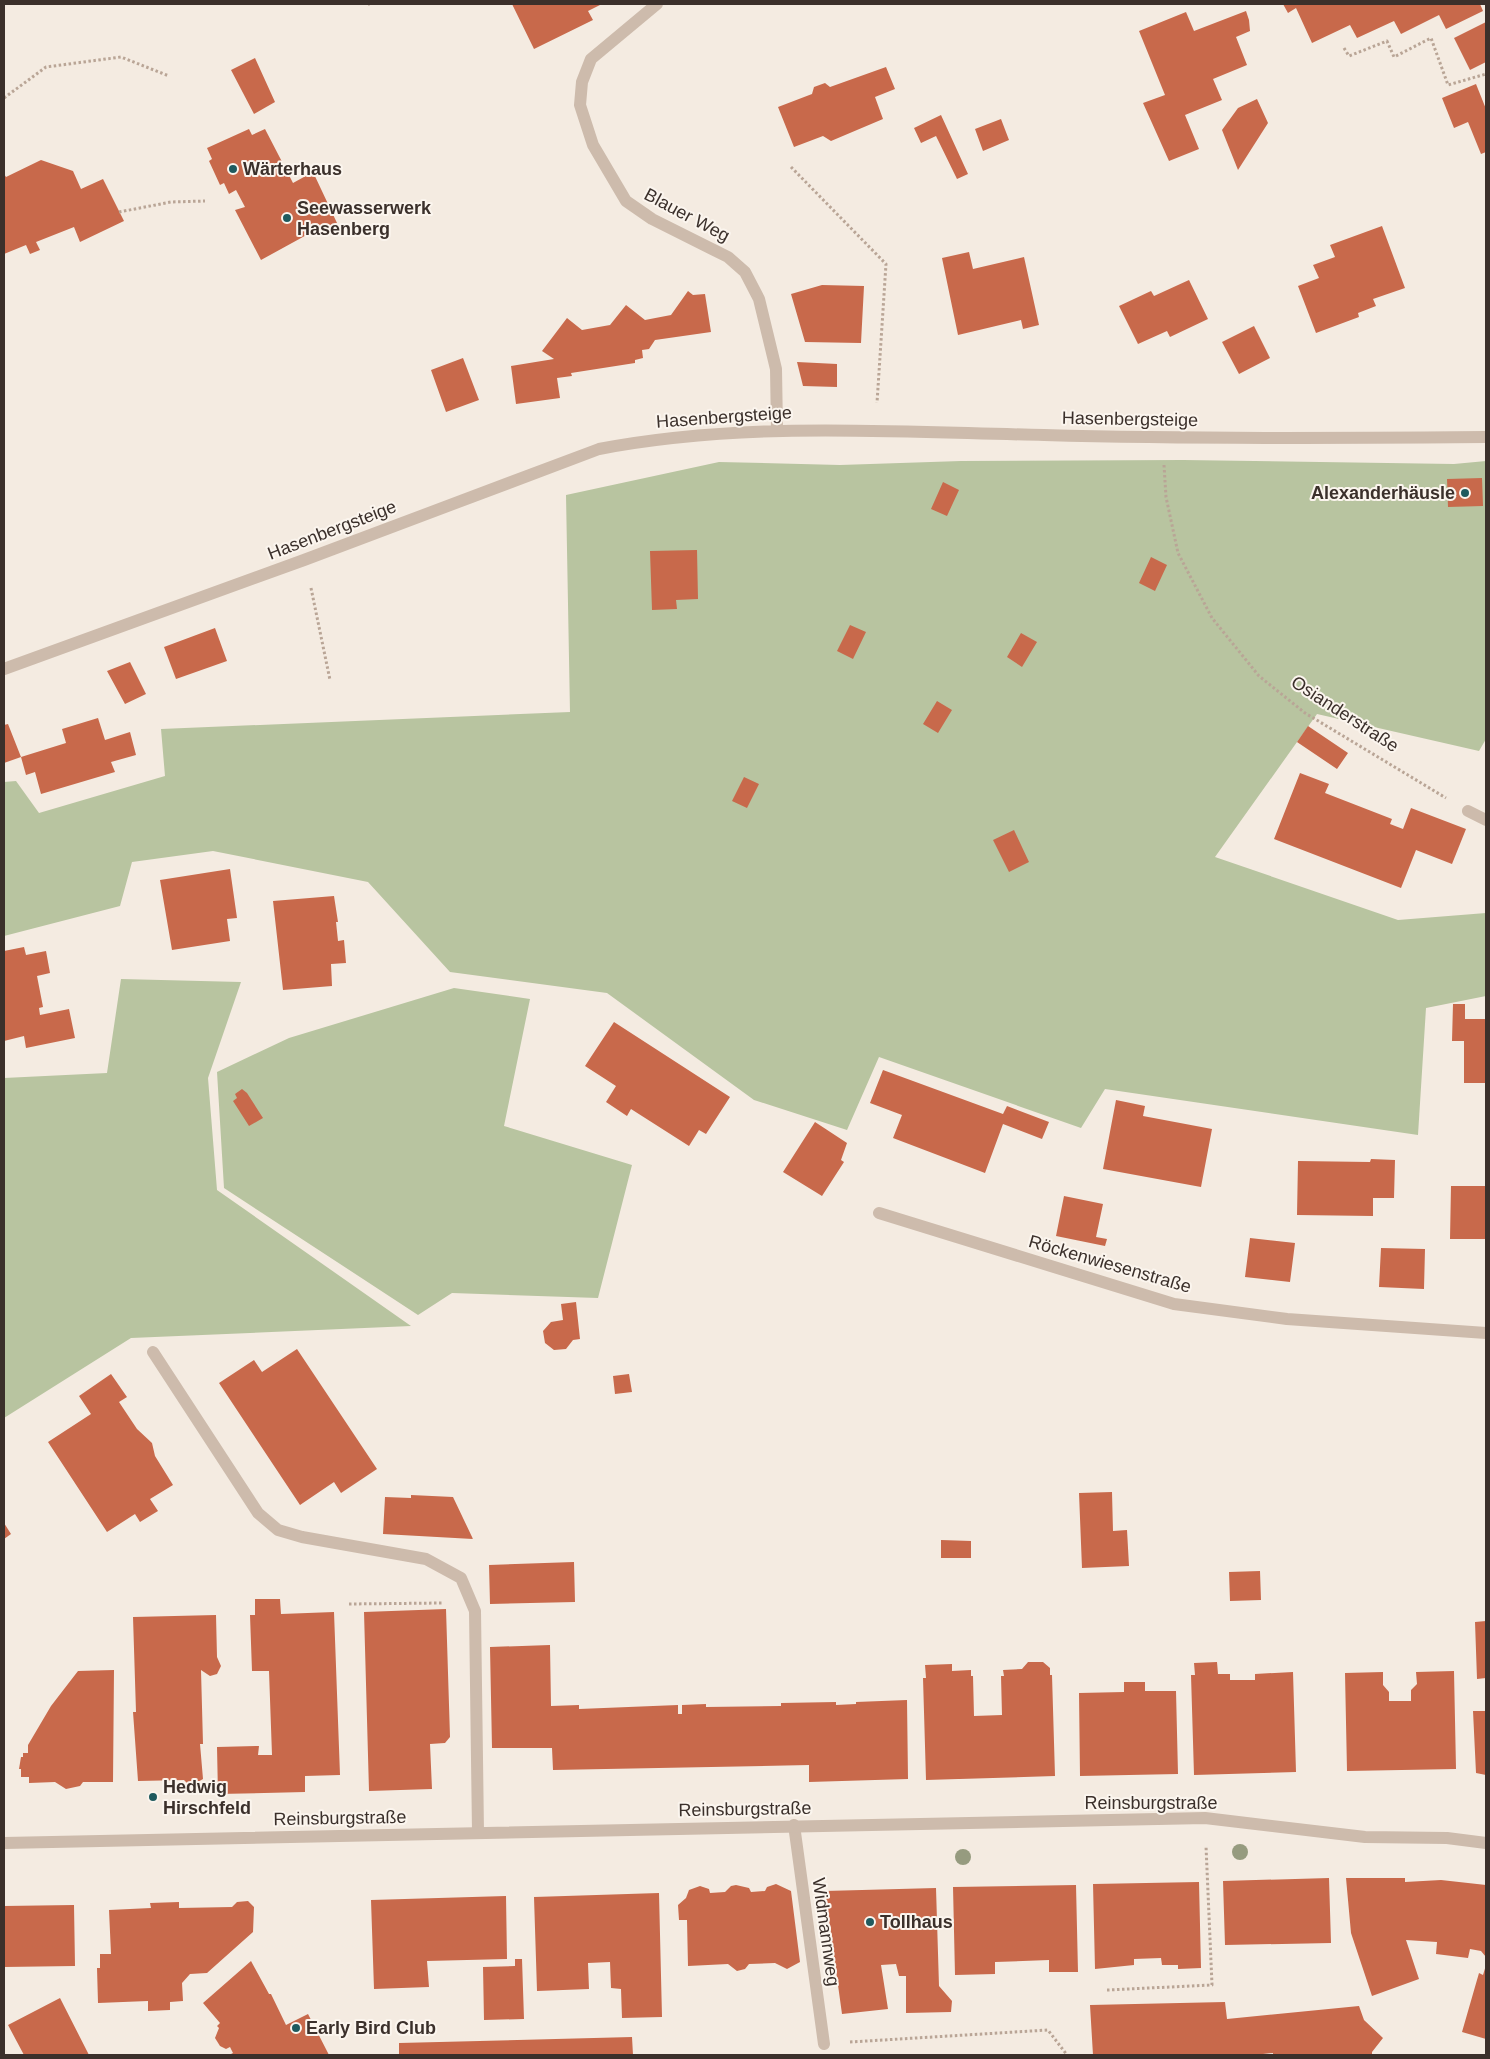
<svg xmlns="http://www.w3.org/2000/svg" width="1490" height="2059" viewBox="0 0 1490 2059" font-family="Arial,sans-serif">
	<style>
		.green { fill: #b8c4a0 }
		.building { fill: #c8694b }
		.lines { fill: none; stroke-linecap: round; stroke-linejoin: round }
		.path { stroke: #b9a596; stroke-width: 3; stroke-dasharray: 2.5 2.5; stroke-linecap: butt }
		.service { stroke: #cdbbac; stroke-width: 12 }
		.minor { stroke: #cdbbac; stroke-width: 12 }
		.tertiary { stroke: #cdbbac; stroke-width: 12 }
		.tree { fill: #969b7f }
		.poi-dot { fill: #1f5a5e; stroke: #fbf5ee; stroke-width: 2 }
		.labels { text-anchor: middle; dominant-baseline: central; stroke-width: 4; stroke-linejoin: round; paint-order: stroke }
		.poi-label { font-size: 18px; font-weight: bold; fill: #3b302b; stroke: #fbf5ee; text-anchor: start }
		.street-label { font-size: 18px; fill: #3b302b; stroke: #fbf5ee }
	</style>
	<rect width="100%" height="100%" fill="#f4ebe1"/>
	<!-- green -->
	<path class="green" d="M1183,460l271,4 32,-3v278l-7,12 -162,-37 -102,143 183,63 88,-7v83l-60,12 -8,127 -313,-46 -24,39 -202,-71 -32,73 -93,-30 -147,-107 -157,-21 -82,-90 -155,-31 -81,11 -12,44 -116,30v-154l12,-1 23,32 126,-37 -4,-47 409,-17 -4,-217 153,-33 121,3 121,-4z
		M121,979l120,3 -33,96 9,112 194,136 -280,12 -127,80v-340l103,-5z
		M454,988l76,11 -26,127 128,39 -34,133 -146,-5 -34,22 -194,-127 -7,-116 72,-34z"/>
	<!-- building -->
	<path class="building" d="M512,4h90l-14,7 5,9 -59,29z
		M1283,4h197l3,7 -37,18 -7,-14 -38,19 -7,-13 -37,17 -7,-13 -38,18 -16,-35 -8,5z
		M1246,11l3,9 1,11 -14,6 11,28 -34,14 9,21 -37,15 14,34 -30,12 -26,-58 22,-8 -26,-64 47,-19 8,19z
		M1486,22v40l-16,8 -16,-32z
		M255,58l20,44 -21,12 -23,-44z
		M886,67l9,22 -20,8 8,22 -52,22 -8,-5 -29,11 -16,-40 34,-13 2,-7 11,-4 5,4z
		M1476,84l10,25v43l-5,2 -13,-32 -14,6 -12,-30z
		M1257,99l11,24 -30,47 -16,-40 16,-22z
		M941,115l27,59 -11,5 -21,-43 -15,7 -7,-15z
		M1001,119l8,21 -26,11 -8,-22z
		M249,129l3,6 13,-6 28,54 20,-11 24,51 -25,9 -51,28 -26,-50 10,-3 -9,-17 -7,4 -5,-11 -4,2 -11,-24 3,-2 -5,-11z
		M41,160l32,11 8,18 22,-10 21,42 -44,21 -6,-15 -38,15 4,8 -10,4 -4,-9 -22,9v-80l2,3z
		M1382,226l23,62 -32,11 3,7 -18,7 1,4 -43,16 -18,-47 21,-8 -6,-13 22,-8 -5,-12z
		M969,252l4,17 51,-12 15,68 -16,4 -2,-9 -63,15 -16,-77z
		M1189,280l19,39 -38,18 -3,-6 -29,13 -19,-38 32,-15 3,5z
		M822,285l42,1 -3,57 -56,-1 -14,-48z
		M688,291l5,4 12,-1 6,38 -56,8 -6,9 -7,1 1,8 -8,2v3l-64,10 1,3 -15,2 3,20 -44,6 -5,-38 43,-7 -12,-8 25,-33 15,12 28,-5 16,-20 19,15 26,-5z
		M1254,326l16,32 -31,16 -17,-32z
		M463,358l16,42 -33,12 -15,-42z
		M797,362l40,2v23l-34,-1z
		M1482,478l1,28 -35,1 -1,-28z
		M943,482l16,8 -12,26 -16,-7z
		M697,550l1,49 -22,1 1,9 -25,1 -2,-59z
		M1151,557l16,8 -12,26 -16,-8z
		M850,625l16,7 -13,27 -16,-8z
		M215,628l12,33 -51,18 -12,-32z
		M1021,633l16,9 -15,25 -15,-10z
		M130,662l16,32 -21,10 -18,-33z
		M937,701l15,9 -14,23 -15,-9z
		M98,718l7,22 25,-8 6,23 -25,7 4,10 -74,22 -6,-22 -9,3 -5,-18 -17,6v-38l4,-1 13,33 45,-14 -4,-14z
		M1308,726l40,27 -11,16 -40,-27z
		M1300,773l29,11 -4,9 67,26 -2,5 13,5 8,-21 55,21 -14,35 -36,-14 -15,38 -127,-49z
		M744,777l15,7 -12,24 -15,-7z
		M1014,830l15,32 -20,10 -16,-32z
		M230,869l7,49 -10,1 3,22 -58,9 -12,-70z
		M334,896l4,26h-2l2,19 6,-1 2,23 -15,1 1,22 -49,4 -10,-89z
		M24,947l2,8 20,-4 4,22 -13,3 6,31 -4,1 1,7 29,-6 6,29 -49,10 -2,-12 -20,5v-90z
		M1453,1004h12v15h21v64h-22v-42h-12z
		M614,1022l116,75 -24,37 -7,-4 -10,16 -58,-37 -4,7 -21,-14 10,-16 -31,-20z
		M883,1070l120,44 4,-8 42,16 -7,17 -39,-15 -18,49 -92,-35 9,-23 -32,-12z
		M242,1089l5,4 16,25 -14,8 -16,-25 4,-3 -2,-4z
		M1116,1100l29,6 -2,10 69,13 -11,58 -98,-18z
		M815,1122l32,21 -6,17 3,2 -22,34 -39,-24z
		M1371,1159l24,1 -1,38h-21v18l-76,-1 1,-54 72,1z
		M1451,1186h35v53h-36z
		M1064,1196l39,8 -7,33 11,2 -2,7 -49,-10z
		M1250,1238l45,5 -5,39 -45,-5z
		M1381,1248l44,1 -1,40 -45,-2z
		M576,1302l4,37 -7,1 -7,9 -12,1 -9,-7 -2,-12 8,-9 12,-2 -2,-16z
		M297,1349l80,120 -36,24 -7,-11 -34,23 -81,-122 35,-23 8,12z
		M111,1374l16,23 -8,5 18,27 15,14 3,13 18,29 -23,14 8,12 -18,11 -5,-8 -28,18 -59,-90 43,-28 -12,-18z
		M629,1374l3,18 -17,2 -2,-18z
		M1112,1492l1,39 14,-1 2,36 -47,2 -3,-75z
		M411,1495l42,2 20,42 -90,-5 2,-37 26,1z
		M4,1523l7,11 -7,5z
		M941,1540l30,1v17h-30z
		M574,1562l1,40 -85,2 -1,-39z
		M1260,1571l1,29 -31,1 -1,-29z
		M255,1599h25l1,15 53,-2 6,163 -35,1v16l-87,2 -1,-47 42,-1 -1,9h14l-3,-84h-17l-2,-56h5z
		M446,1609l4,128 -5,6 -15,1 2,45 -63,2 -5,-179z
		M216,1615l1,42 4,9 -4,8 -7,2 -9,-6 2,74h-3l3,35 -7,4h-9l-3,-3 -46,1 -5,-69h3l-3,-95z
		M1486,1621v57l-9,1 -2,-57z
		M550,1645l1,61 28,-1v4l99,-4v9h4v-9l24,-1v3l75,-1v-3l55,-1v3l20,-1v-2l51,-2 1,79 -99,3v-17l-256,5 -1,-22h-60l-2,-101z
		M1028,1662h15l7,6v7h2l3,101 -129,4 -3,-102h3l-1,-13 27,-1v7l19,-1v6h2l1,40 28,-1 -1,-39h3l-1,-6 19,-1z
		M1217,1662l1,12h12v6h25v-6l38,-2 3,100 -102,3 -3,-100h4l-1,-12z
		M114,1670l-1,112h-30l-3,4 -14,3 -11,-7 -26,1v-6h-8v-8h-2l2,-12h2v-4h5v-8l23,-39 27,-35z
		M1454,1671l2,98 -109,2 -2,-98 38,-1v13l6,7v9h22v-11l6,-6 -1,-12z
		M1124,1682h21v9h31l2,83 -98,2 -1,-83 45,-1z
		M1473,1711h13v64l-10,-2z
		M1329,1878l2,65 -106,2 -2,-64z
		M1346,1878h59v4l36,-2 45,5v72l-5,-6 -11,-2 -2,9 -32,-4 1,-12 -31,-2 13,39 -47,17 -21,-63z
		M1199,1882l2,86 -23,1v-4h-16l-1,-7 -27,1v6l-39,4 -2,-85z
		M776,1884l15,7 9,71 -13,7 -12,-6 -26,1 -4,5 -8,2 -9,-7 -40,2 -1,-46h-8l-1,-15 8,-7 3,-8 11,-4 9,3 1,4 15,-1 6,-6 5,-1 13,3 2,4 14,-1 2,-4z
		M1076,1885l2,87h-29v-12l-54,2v12l-40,1 -2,-88z
		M936,1888l3,98 13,15 -1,11 -45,1v-37h-7l-3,-12 -15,1 7,44 -46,5 -17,-123z
		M659,1893l3,124 -40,1 -1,-29 -10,-1 -1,-26 -22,1 1,26 -52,2 -3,-94z
		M506,1896l1,63 -80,2 2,26 -55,2 -3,-89z
		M248,1901l6,6 -1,25 -46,41 -17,1 -8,9 1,18 -13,1v8l-22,1v-10l-50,2 -1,-35h3v-14h11l-2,-44 42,-2 -1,-5 29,-1v6l53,-1 5,-5z
		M74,1905l1,61 -71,1v-61z
		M515,1959h7l2,60 -40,1 -1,-53 32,-1z
		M251,1961l18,33h2l15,31 22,-11 21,41h-100l4,-2 -3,-6 -4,2 -6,-3 -5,-8 4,-10 -2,-2 3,-3 -17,-20z
		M1486,1965v74l-24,-7 17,-59 4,2z
		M60,1998l29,57h-65l-16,-30z
		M1225,2002l2,17 132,-13 5,14 19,18 -11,14v3h-99v-2l-19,2h-161l-3,-50z
		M632,2037l1,18h-234v-12z"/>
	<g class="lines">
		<!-- path -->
		<path class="path" d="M369,4l1,1
			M1344,48l5,8 38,-15 7,16 37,-19 17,47 38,-11
			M4,98l42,-31 75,-10 48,19
			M791,167l95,97 -9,139
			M119,212l52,-10 34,-1
			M1164,465l2,32 12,56 34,65 47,58 46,37 141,85
			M311,588l19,92
			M349,1604l94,-1
			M1107,1990l105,-5 -6,-139
			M850,2042l198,-12 19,25"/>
		<!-- service -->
		<path class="service" d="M153,1352l105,161 20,17 24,7 124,22 35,19 14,33 3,221"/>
		<!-- minor -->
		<path class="minor" d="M657,4l-66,55 -9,23 -2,23 13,40 33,56 26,18 76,38 17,15 14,27 17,70 1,60
			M4,669l300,-109 295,-111c147,-28 296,-17 445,-14 148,4 295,3 442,2
			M1468,811l18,9
			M879,1213l295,91 113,15 199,14
			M794,1825l30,219"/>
		<!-- tertiary -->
		<path class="tertiary" d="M4,1843l1201,-25 160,19 82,1 39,5"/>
	</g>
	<!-- trees -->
	<g class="tree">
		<circle cx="1240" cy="1852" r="8"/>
		<circle cx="963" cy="1857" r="8"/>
	</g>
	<!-- markers -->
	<g class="poi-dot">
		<circle cx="233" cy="169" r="5"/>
		<circle cx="287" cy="218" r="5"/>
		<circle cx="1465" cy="493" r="5"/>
		<circle cx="153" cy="1797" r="5"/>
		<circle cx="870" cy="1922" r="5"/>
		<circle cx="296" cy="2028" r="5"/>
	</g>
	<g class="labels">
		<!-- poi labels -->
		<g class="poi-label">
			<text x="243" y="169">Wärterhaus</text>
			<text x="297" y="208">Seewasserwerk<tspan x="297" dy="21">Hasenberg</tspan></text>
			<text x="1455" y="493" text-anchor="end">Alexanderhäusle</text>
			<text x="163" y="1787">Hedwig<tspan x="163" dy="21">Hirschfeld</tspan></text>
			<text x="880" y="1922">Tollhaus</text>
			<text x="306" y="2028">Early Bird Club</text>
		</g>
		<!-- street labels -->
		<g class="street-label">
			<text transform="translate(687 215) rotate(28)">Blauer Weg</text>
			<text transform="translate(724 417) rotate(-4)">Hasenbergsteige</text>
			<text transform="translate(1130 419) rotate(1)">Hasenbergsteige</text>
			<text transform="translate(332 530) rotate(-21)">Hasenbergsteige</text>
			<text transform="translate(1345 714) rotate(33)">Osianderstraße</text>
			<text transform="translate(1110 1264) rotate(16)">Röckenwiesenstraße</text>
			<text x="1151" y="1803">Reinsburgstraße</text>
			<text transform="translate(745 1809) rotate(-1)">Reinsburgstraße</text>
			<text transform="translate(340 1818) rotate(-1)">Reinsburgstraße</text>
			<text transform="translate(826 1932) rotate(82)">Widmannweg</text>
		</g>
	</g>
	<!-- border -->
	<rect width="1490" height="2059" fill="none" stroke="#3b302b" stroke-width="10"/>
</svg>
